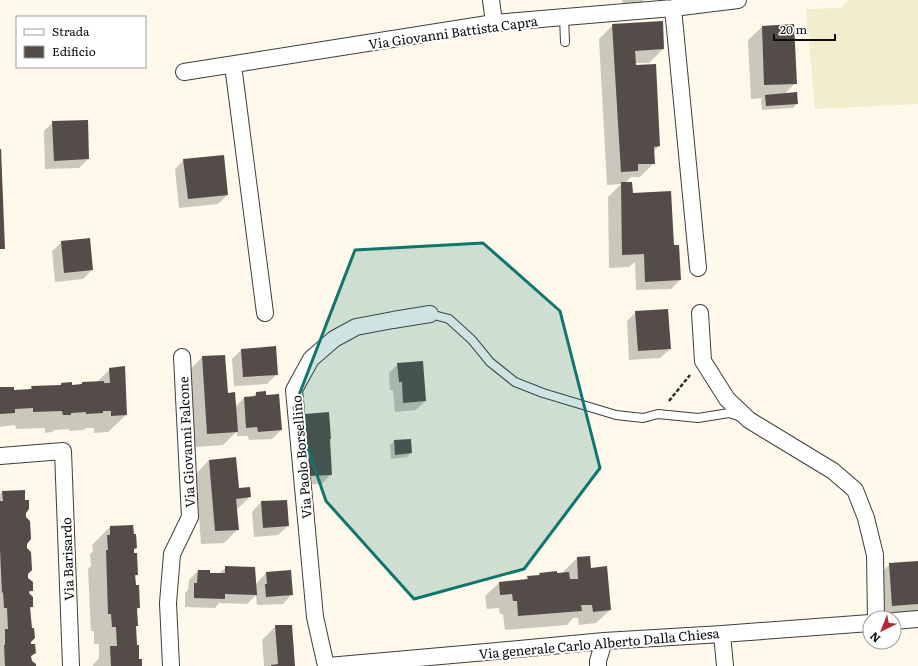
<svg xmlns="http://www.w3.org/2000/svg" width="918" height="666" viewBox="0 0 918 666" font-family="Literata,serif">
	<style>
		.farmland { fill: #f2edcc }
		.shadow { fill: #0003 }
		.building { fill: #534c48 }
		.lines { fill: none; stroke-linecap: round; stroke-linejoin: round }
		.service-casing { stroke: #3e3e3e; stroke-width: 10 }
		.minor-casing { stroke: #3e3e3e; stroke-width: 18 }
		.path { stroke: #2d2d2d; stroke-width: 2.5; stroke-dasharray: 4 2; stroke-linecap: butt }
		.service { stroke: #fff; stroke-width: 8 }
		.minor { stroke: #fff; stroke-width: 16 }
		.marked { fill: #0f766e; fill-opacity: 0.2; stroke: #0f766e; stroke-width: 3; stroke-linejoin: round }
		.labels { text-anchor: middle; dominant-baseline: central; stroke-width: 4; stroke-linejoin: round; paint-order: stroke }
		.street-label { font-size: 13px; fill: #0b0b0b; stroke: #fff }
	</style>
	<rect width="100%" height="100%" fill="#fef9ea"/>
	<!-- farmland -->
	<path class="farmland" d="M848,0h70v104l-103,5 -9,-100 36,-1z"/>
	<!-- shadow -->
	<path class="shadow" d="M622,0h22l-6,6 -15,2z
		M613,25l50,24 -14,14h-14l24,83 -5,5v12l-14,14h-9l-6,6 7,11 48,86 -9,9 -35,1 -1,-28 -6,5 -20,1 -1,-71 13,-13 -14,1 -8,-146z
		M793,25l2,58 -10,11 12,9 -4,5 -31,2 -1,-10 2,-2 -12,1 -3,-59 14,-13z
		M53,122l35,37 -9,9 -34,1 -1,-38z
		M184,160l43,35 -9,9 -39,4 -4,-39z
		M62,242l30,28 -9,9 -28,3 -3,-31z
		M636,312l34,37 -10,9 -31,2 -2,-39z
		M275,348l2,26 -10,10 -33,2 -2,-27 9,-9z
		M202,357l33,50 9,-9 8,-1 4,-4 25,37 -9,9 -23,1 -1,-4h-11v-5l-14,14 -29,2 -5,-76z
		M398,364l27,37 -9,9 -21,2 -2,-22h-3l-1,-17z
		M110,369l16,46 -18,17 -14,1v-5h-8l-2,2 -15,1v-2l-15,1 -2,2 -7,1v-5l-29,1 -1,-4 -15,2v-39l13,3 15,-1 4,-3 27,-1 3,-2 9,2 9,-1 2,-2h14z
		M305,415l24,25 2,34 -9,10 -22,1 -4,-61z
		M394,441l17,12 -4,4 -16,2 -1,-14z
		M209,460l29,29 12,8 -14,13 2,19 -14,14 -23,1 -5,-70z
		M2,492l23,21 2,65 5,13 -4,3 4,13 -2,2 1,52 4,5h-35v-172z
		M261,502l27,24 -10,9 -24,2 -2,-25z
		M110,527l26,21 -3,2 4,25 -2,2 4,31 -3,2 1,16 -2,1 3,33 3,6h-48v-1l6,-7v-14h-5v-13h-3l-3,-62 3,-3 -1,-12 3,-3 -1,-6z
		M577,558l13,11 20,41 -14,13 -17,2 -1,-7h-5l-6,7 -62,5 -2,-16h-3l-1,-6 -12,1 -2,-13 14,-13 26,-3 3,-3 9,-1 3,-2 24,-1 -1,-1z
		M918,562v54l-39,2 -3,-40 14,-14z
		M226,567l30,17 10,-11 26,21 -9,10 -26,1 -1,-10 -9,9 -28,-1 -4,5 -30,-1v-14l3,-3 1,-10 9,-9 11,3h10z
		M276,626l18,40h-30l-2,-26z"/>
	<!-- building -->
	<path class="building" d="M663,21l1,28 -29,2 1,14 20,-1 4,82 -6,1 1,17h-17v7l-17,1 -9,-148z
		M794,24l3,60 -33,1 -2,-59z
		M797,92l1,12 -32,2 -1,-11z
		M88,120l1,39 -35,2 -2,-40z
		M0,149h1l4,100h-5z
		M224,155l4,40 -40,4 -5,-40z
		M621,182h11l1,11 38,-2 3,54h5l2,35 -36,2 -1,-28 -22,1z
		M90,238l3,32 -29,3 -3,-32z
		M668,309l3,40 -33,2 -3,-40z
		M276,346l2,29 -35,2 -2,-28z
		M225,355l3,38 7,-1 3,40 -31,2 -5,-78z
		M423,361l3,40 -23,2 -1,-21h-3l-2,-19z
		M125,366l2,49 -16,1v-5h-8v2l-17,1v-2l-15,1v2h-8l-1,-4 -29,1v-4l-18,1v4l-15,1v-27h14v3l18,-1 -1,-3 30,-1v-2l11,-1v3l10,-1v-2l22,-1v2h6l-1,-15z
		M266,391v4l13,-1 3,36 -24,2 -1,-5 -11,1 -2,-31 12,-1v-4z
		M329,412l2,27h-1l2,36 -23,1 -4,-62z
		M411,439l1,14 -17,2 -1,-15z
		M236,457l3,31 11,-1 1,10 -15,2 3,31 -24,1 -6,-71z
		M25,490v10h4v9l-3,4v4l4,4 1,18 -4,5v4l4,4 1,18 -4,4v4l5,4v9h-4v2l4,4v10h-3l2,21h2l1,10 -4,4v2h4l1,9 -5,3 1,5 4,3v2h-31l-1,-21h1v-16h3l-1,-21h-3l-1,-16 -1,1 -2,-43v-49h3l-1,-10z
		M287,500l2,26 -26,2 -2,-27z
		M133,525l1,9h2l1,14 -3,1v4h3l1,22h-3l1,10h3l1,23h-3l1,18h-2l1,19h2v14h3v7h-31l-1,-20h7l-1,-19h-4l-1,-13h-3l-2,-64h2l-1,-15h3v-9z
		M590,556l1,12 16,-2 4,44 -18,2 -1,-7h-11l1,6 -64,5 -1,-15h-4l-1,-7 -12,1 -1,-13 29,-3 -1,-3 13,-1 -1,-2 18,-2v2l12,-1 1,7h8l-1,-22z
		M918,561v43l-26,2 -3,-43z
		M225,566l30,1 2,28 -32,-1v5l-31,-1v-15h3l1,-13h12v3h15z
		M291,570l2,25 -27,2 -1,-13h2l-1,-12z
		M275,625h17l3,41h-24v-1l7,-1z"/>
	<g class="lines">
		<!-- service casing -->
		<g class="service-casing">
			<path id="service" d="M564,17l1,25
				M430,314l19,5 23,21 18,22 25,20 28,11 73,22 27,3 15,-4 40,4 31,-5 12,4"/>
		</g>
		<!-- minor casing -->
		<g class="minor-casing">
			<path id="minor" d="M491,0l3,23
				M233,65l32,248
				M184,72l310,-49 179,-15
				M698,268l-25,-260 65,-8
				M700,313l3,48 24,38 22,21 84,51 22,19 11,28 9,37 1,63
				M0,456l63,-5 8,215
				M894,621l24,-2
				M722,634l3,32
				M171,666l-3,-63 4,-49 18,-37 -8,-160
				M326,666l-11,-49 -21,-227 17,-31 23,-20 22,-12 37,-7 37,-6
				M328,666l147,-13 129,-12 118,-7 148,-11
				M598,666v-5l6,-20"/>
		</g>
		<!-- path -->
		<path class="path" d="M669,401l21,-26"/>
		<!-- service -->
		<use href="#service" class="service"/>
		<!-- minor -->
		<use href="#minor" class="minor"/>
	</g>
	<!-- marked area -->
	<path class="marked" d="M483,243l77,68 40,157 -76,101 -110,30 -88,-98 -32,-93 61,-158z"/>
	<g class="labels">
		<!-- street labels -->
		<g class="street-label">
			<text transform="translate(453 32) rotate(-8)">Via Giovanni Battista Capra</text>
			<text transform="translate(186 442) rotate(-93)">Via Giovanni Falcone</text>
			<text transform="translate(301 457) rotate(-95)">Via Paolo Borsellino</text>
			<text transform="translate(67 559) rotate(-92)">Via Barisardo</text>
			<text transform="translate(599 643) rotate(-5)">Via generale Carlo Alberto Dalla Chiesa</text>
		</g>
	</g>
	<!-- legend -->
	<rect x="16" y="16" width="130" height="52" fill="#ffffff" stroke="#9d9d9d"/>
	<rect x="24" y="29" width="20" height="6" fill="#ffffff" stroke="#9d9d9d"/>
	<text x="52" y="36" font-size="12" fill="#0b0b0b">Strada</text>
	<rect x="24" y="46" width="20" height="12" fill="#534c48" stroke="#9d9d9d"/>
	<text x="52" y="56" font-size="12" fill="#0b0b0b">Edificio</text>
	<!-- north arrow -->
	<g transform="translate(882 630) rotate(223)"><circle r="19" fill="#ffffff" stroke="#9d9d9d"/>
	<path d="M0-3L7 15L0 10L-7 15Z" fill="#b52937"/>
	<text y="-6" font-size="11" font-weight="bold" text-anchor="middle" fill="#0b0b0b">N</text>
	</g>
	<!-- scale -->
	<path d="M774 34v6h61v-6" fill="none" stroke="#0b0b0b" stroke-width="2"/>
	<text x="780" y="34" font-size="12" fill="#0b0b0b" stroke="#ffffff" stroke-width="3" paint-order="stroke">20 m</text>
</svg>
